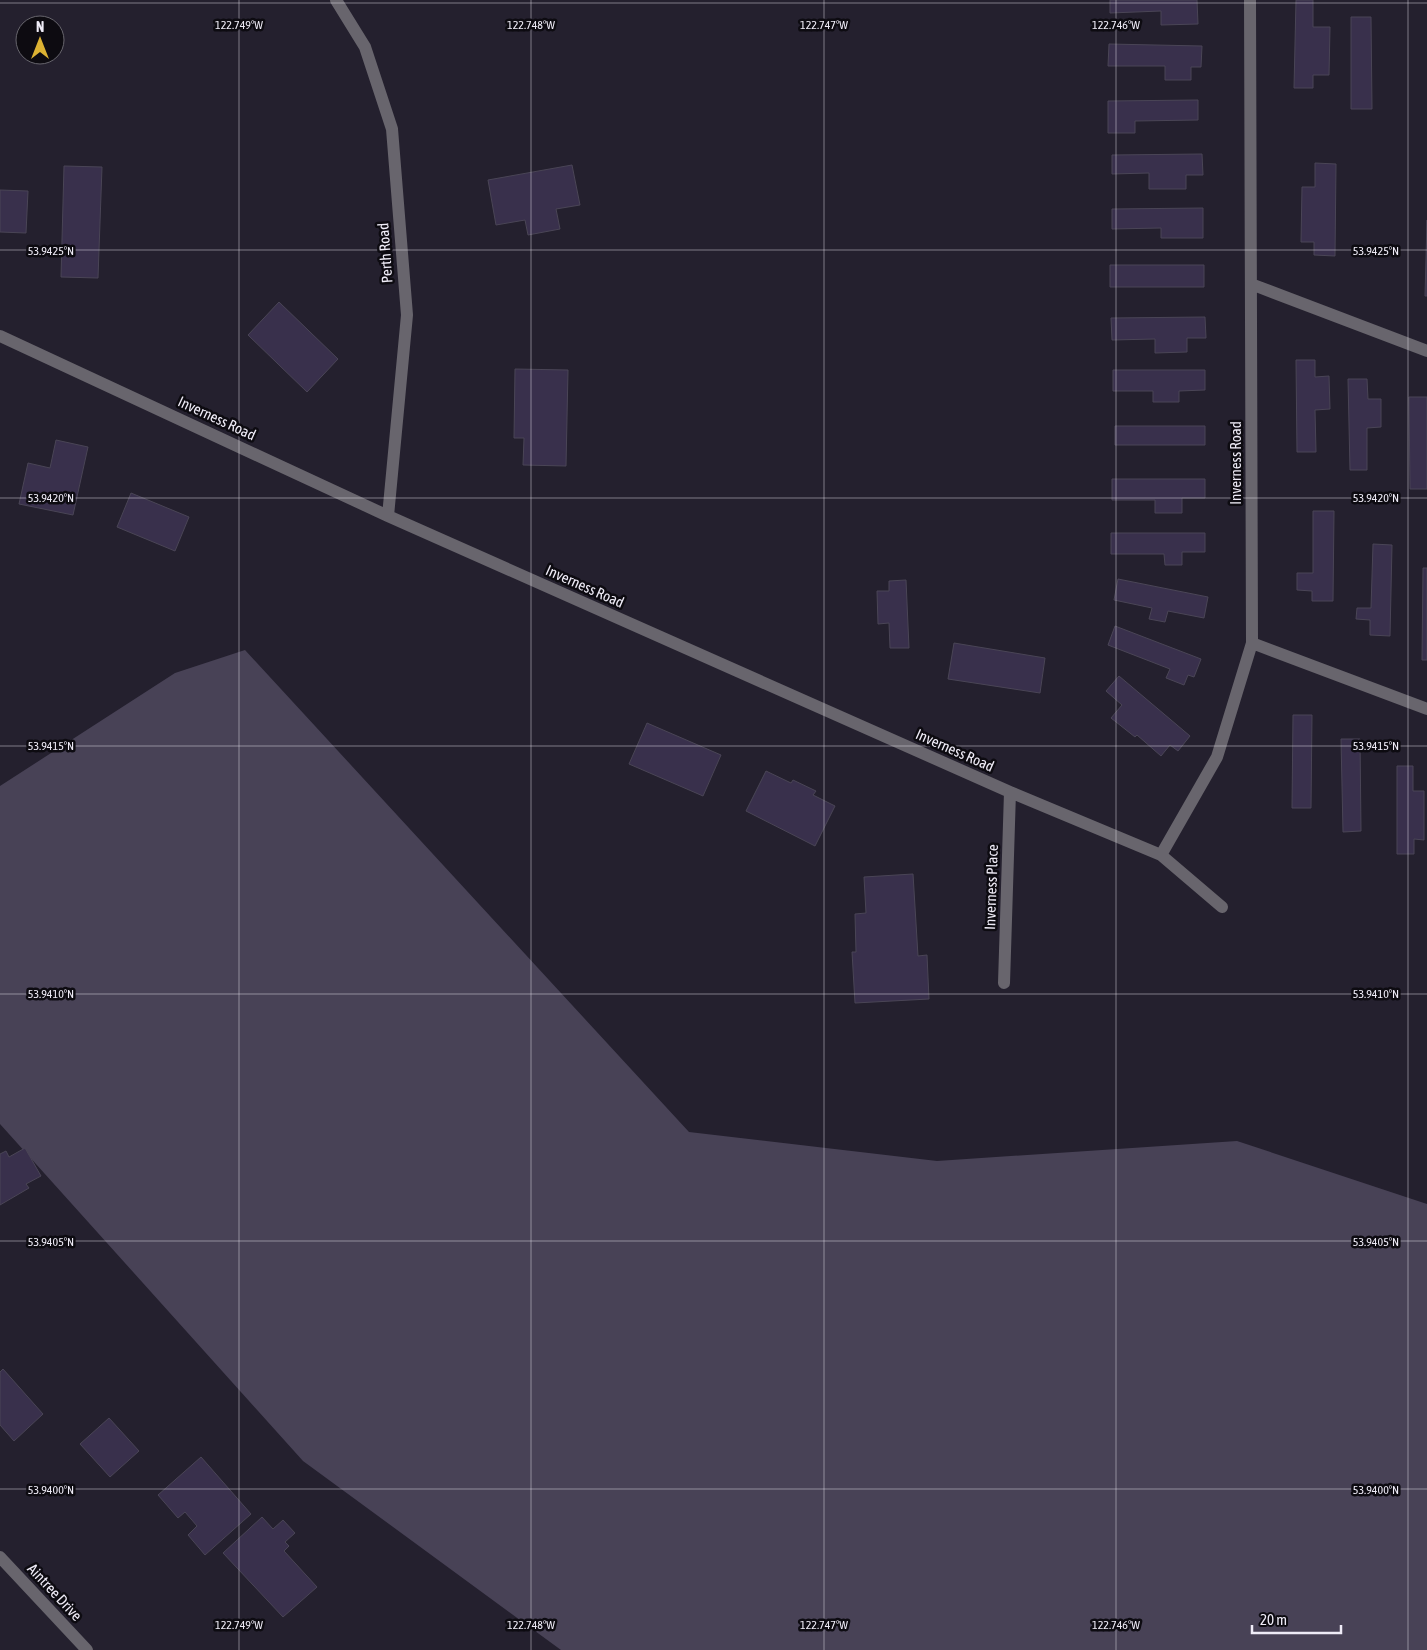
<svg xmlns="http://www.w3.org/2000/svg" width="1427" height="1650" viewBox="0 0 1427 1650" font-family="'Asap Condensed',sans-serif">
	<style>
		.green { fill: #484256 }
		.building { fill: #39304c; stroke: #4a4556 }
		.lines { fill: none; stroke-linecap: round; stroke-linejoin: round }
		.minor { stroke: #68656d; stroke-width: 12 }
		.ticks { fill: none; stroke: #efecf7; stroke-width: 1; stroke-opacity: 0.45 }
		.labels { text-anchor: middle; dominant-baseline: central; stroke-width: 5; stroke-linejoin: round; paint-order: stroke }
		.street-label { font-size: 15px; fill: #efecf7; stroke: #0d0b11 }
		.ticks-label { font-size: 12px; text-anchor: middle; fill: #efecf7; stroke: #0d0b11; stroke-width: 5; stroke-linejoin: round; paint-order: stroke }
	</style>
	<rect width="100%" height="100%" fill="#24202e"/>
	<!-- green -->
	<path class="green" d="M245,650l444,482 248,29 300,-20 190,63v446h-866l-258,-189 -303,-337v-338l175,-113z"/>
	<!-- building -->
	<path class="building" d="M1110,0h87l1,24 -37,1v-14l-51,2z
		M1296,0h17v27h17l-1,48h-16v13h-19z
		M1351,17h20l1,92h-21z
		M1109,44l93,2 -1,21h-10v13h-26v-14h-57z
		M1198,100v20l-63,1v12h-27v-32z
		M1202,154l1,21h-17v14h-37v-16l-37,1v-19z
		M1315,163l21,1 -1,92 -21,-1v-13h-13l1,-55h13z
		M572,165l8,40 -24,4 4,20 -32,6 -3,-15 -29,5 -8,-45z
		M64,166l38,1 -4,111 -37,-1z
		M0,190l28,1 -2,42 -26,-1z
		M1203,208v30h-42v-10l-49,1v-20z
		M1427,220v76h-2z
		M1110,265h94v22h-94z
		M279,302l59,57 -31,33 -59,-57z
		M1205,317l1,21h-19v14l-32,1v-14l-43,1 -1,-22z
		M1296,360h19v17l14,-1 1,33 -15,1 1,42h-19z
		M515,369l53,1 -2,96 -43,-1 1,-27h-10z
		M1113,370h92v20l-26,1v11h-26v-11h-40z
		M1348,379h19l1,20h13v28l-14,1v42h-17z
		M1409,397h18v92h-17z
		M1115,426h90v19h-90z
		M56,440l32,7 -15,68 -54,-11 9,-41 22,5z
		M1112,479h93v19h-23v15h-27v-13h-43z
		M131,493l58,24 -14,34 -58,-24z
		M1313,511h21l-1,90h-21v-10l-15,-1v-17h16z
		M1111,533h94v19h-23v13h-17l-1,-11h-53z
		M1373,544l19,1 -2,91 -20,-1v-15l-14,-1 1,-11h14z
		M1423,568h4v92h-5z
		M1118,579l90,18 -4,21 -36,-7 -3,11 -16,-3 3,-11 -38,-8z
		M906,580l3,68h-19l-1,-25 -11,1 -1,-33h12v-10z
		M1115,626l86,33 -7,18 -6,-2 -4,10 -18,-7 4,-9 -62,-24z
		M954,643l91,15 -5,35 -92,-14z
		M1119,676l71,60 -12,15 -8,-6 -9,11 -24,-21 -2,2 -24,-19 11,-13 -16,-14z
		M1293,715h19l-1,93h-19z
		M647,723l74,32 -18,41 -74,-32z
		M1341,739h19l1,92 -18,1z
		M1397,766h16v25h11v49l-10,-1v15h-17z
		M766,771l25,12 2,-3 23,11 -3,4 22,11 -20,40 -69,-35z
		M913,874l5,82 9,-1 2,44 -74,4 -3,-51h4l-1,-38 11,-1 -2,-36z
		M25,1148l16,28 -15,8 3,4 -29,17v-51l6,-3 3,6z
		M3,1369l40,45 -29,27 -14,-16v-53z
		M109,1418l30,33 -29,26 -30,-33z
		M201,1457l50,57 -46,41 -17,-20 9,-9 -12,-14 -7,6 -20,-23z
		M262,1517l11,12 10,-9 12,13 -10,9 4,4 -5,5 33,36 -34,30 -60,-64z"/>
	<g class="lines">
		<!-- minor -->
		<path class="minor" d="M336,0l29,47 27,82 15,186 -19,201
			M1251,284l176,67
			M0,336l388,180 622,276 151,63 61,52
			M1252,643l175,66
			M1161,855l56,-98 35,-114 -2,-643
			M1004,983l6,-191
			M0,1557l87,93"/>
	</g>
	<!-- ticks -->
	<path class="ticks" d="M239,0v1650M531,0v1650M824,0v1650M1116,0v1650M1408,0v1650M0,3h1427M0,250h1427M0,498h1427M0,746h1427M0,994h1427M0,1241h1427M0,1489h1427"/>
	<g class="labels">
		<!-- street labels -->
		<g class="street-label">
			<text transform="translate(385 253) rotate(-94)">Perth Road</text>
			<text transform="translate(217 418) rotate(25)">Inverness Road</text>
			<text transform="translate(1235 463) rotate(-90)">Inverness Road</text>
			<text transform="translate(585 586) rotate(24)">Inverness Road</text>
			<text transform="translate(955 750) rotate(24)">Inverness Road</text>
			<text transform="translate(991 887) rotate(-88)">Inverness Place</text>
			<text transform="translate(55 1592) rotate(47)">Aintree Drive</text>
		</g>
	</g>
	<g class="ticks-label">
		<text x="239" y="29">122.749°W</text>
		<text x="531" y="29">122.748°W</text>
		<text x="824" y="29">122.747°W</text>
		<text x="1116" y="29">122.746°W</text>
		<text x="51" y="255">53.9425°N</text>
		<text x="1376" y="255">53.9425°N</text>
		<text x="51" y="502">53.9420°N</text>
		<text x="1376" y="502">53.9420°N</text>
		<text x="51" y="750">53.9415°N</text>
		<text x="1376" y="750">53.9415°N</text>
		<text x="51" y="998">53.9410°N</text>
		<text x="1376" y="998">53.9410°N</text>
		<text x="51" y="1246">53.9405°N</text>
		<text x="1376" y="1246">53.9405°N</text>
		<text x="51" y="1494">53.9400°N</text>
		<text x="1376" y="1494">53.9400°N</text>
		<text x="239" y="1629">122.749°W</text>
		<text x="531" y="1629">122.748°W</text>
		<text x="824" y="1629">122.747°W</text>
		<text x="1116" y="1629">122.746°W</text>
	</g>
	<!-- north arrow -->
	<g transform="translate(40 40)"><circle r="24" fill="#0d0b11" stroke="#67656d"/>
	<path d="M0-4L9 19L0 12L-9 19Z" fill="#dcb233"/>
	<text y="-8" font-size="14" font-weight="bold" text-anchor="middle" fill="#efecf7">N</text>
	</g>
	<!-- scale -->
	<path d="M1252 1625v8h89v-8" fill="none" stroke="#efecf7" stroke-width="2.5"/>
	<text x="1260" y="1625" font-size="15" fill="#efecf7" stroke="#0d0b11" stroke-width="4" paint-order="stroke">20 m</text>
</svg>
